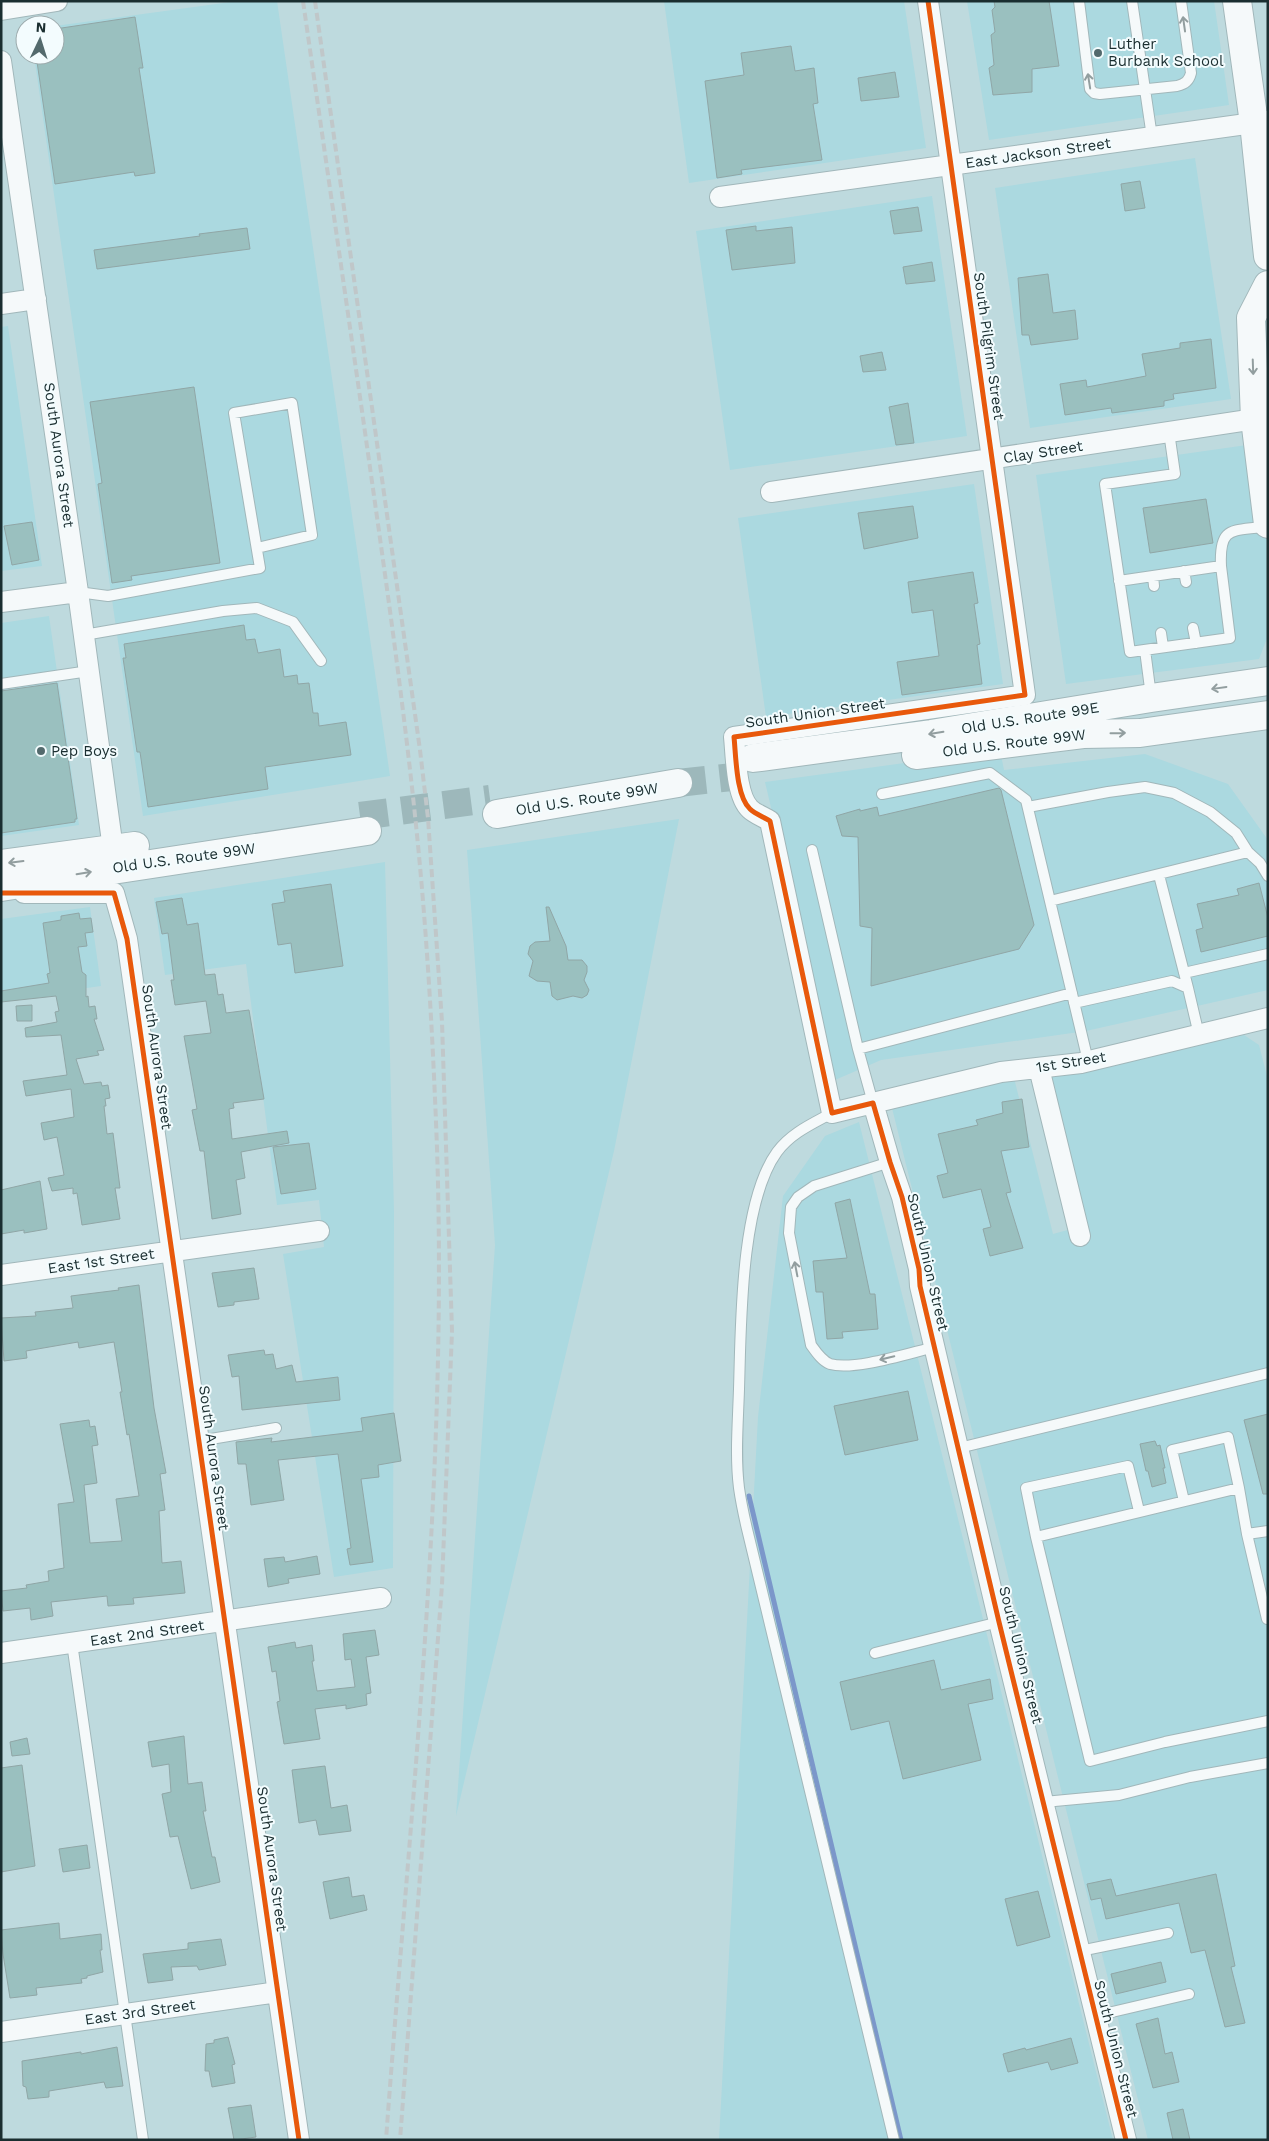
<svg xmlns="http://www.w3.org/2000/svg" width="1269" height="2141" viewBox="0 0 1269 2141" font-family="'Work Sans',sans-serif">
	<style>
		.built { fill: #abd9e0 }
		.lines { fill: none; stroke-linecap: round; stroke-linejoin: round }
		.stream { stroke: #7b97ca; stroke-width: 5 }
		.building { fill: #9ac0bf; stroke: #90a6a6 }
		.primary-tunnel { stroke: #9db8bb; stroke-width: 28; stroke-dasharray: 28 14; stroke-linecap: butt }
		.service-casing { stroke: #a1b7ba; stroke-width: 12 }
		.minor-casing { stroke: #a1b7ba; stroke-width: 22 }
		.secondary-casing { stroke: #a1b7ba; stroke-width: 30 }
		.primary-casing { stroke: #a1b7ba; stroke-width: 30 }
		.service { stroke: #f5f9fa; stroke-width: 10 }
		.minor { stroke: #f5f9fa; stroke-width: 20 }
		.secondary { stroke: #f5f9fa; stroke-width: 28 }
		.primary { stroke: #f5f9fa; stroke-width: 28 }
		.rail { stroke: #c0c7c9; stroke-width: 4; stroke-dasharray: 8 4; stroke-linecap: butt }
		.cycleway-casing { stroke: #f3fcfe; stroke-width: 8 }
		.cycleway { stroke: #e8590c; stroke-width: 5 }
		.oneway { stroke: #929e9f }
		.poi-dot { fill: #536a6d; stroke: #f3fcfe; stroke-width: 2 }
		.labels { text-anchor: middle; dominant-baseline: central; stroke-width: 4; stroke-linejoin: round; paint-order: stroke }
		.poi-label { font-size: 15px; fill: #1a2e30; stroke: #f3fcfe; text-anchor: start }
		.street-label { font-size: 15px; fill: #1a2e30; stroke: #f3fcfe }
	</style>
	<rect width="100%" height="100%" fill="#bedade"/>
	<!-- built -->
	<path class="built" d="M238,1h39l113,775 -247,40 -109,-761h21v-29z
		M664,1h240l22,147 -237,35z
		M967,1h247l15,104 -240,35z
		M1195,158l36,241 -201,29 -35,-240z
		M932,196l35,240 -237,34 -34,-239z
		M8,326l34,240 -41,5v-244z
		M1268,442v194l-9,23 -193,25 -30,-209z
		M974,484l29,200 -237,33 -28,-199z
		M49,616l30,209 -78,11v-213z
		M1000,750l4,20 141,-16 83,30 40,56v150l-182,41 -205,29 -46,20 -70,-298z
		M679,819l-65,332 -158,665 39,-571 -28,-395z
		M385,862l9,350 -1,356 -59,9 -51,-323 41,-7 -5,-47 -42,5 -31,-241 -81,11 -11,-77z
		M90,907l11,79 -100,14v-81z
		M1244,1035l15,10 9,35v1060h-120l-256,-1032 122,-30 39,156 22,-6 -37,-152z
		M859,1122l254,1018h-394l39,-723 25,-221 42,-60z"/>
	<g class="lines">
		<!-- stream -->
		<path class="stream" d="M749,1496l152,644"/>
	</g>
	<!-- building -->
	<path class="building" d="M994,1h55l10,65 -27,3v23l-39,3 -4,-27 5,-3 -3,-30 4,-3 -3,-22 3,-3z
		M135,17l8,51h-4l16,105 -20,3 -1,-4 -79,12 -19,-129h19v-26z
		M791,46l4,25 19,-3 4,35 -5,1 9,56 -81,10 1,4 -25,4 -12,-97 39,-6 -3,-22z
		M895,72l4,25 -38,4 -3,-23z
		M1140,181l5,27 -20,3 -4,-27z
		M918,207l4,24 -28,3 -4,-23z
		M756,226v5l36,-4 3,36 -63,7 -6,-40z
		M247,228l3,21 -153,20 -3,-19 106,-14 -1,-2z
		M932,262l3,19 -29,3 -3,-17z
		M1048,274l5,39 22,-3 3,29 -47,6 -2,-10h-7l-4,-57z
		M1211,339l5,49 -43,6 1,5 -10,2v5l-52,7 -1,-5 -46,7 -5,-31 26,-4 1,7 59,-11 -4,-22 38,-6v-5z
		M882,352l4,18 -23,2 -3,-16z
		M194,387l26,176 -89,13 1,4 -20,3 -14,-99 4,-1 -12,-81z
		M908,403l6,40 -18,2 -7,-38z
		M1206,499l7,44 -63,10 -7,-45z
		M913,506l5,32 -54,11 -6,-36z
		M32,522l7,38 -27,5 -8,-39z
		M973,572l5,31 -4,1 6,40 -3,1 5,39 -80,11 -5,-33 42,-6 -6,-46 -21,3 -4,-31z
		M244,625l2,15 9,-1 3,14 22,-4 4,28 13,-2 1,9 11,-1 4,30h5l1,13 27,-4 5,33 -86,12 3,22 -120,18 -8,-55h-3l-14,-94h3l-2,-14z
		M57,683l20,136h-2v3l-74,11v-142z
		M999,788l2,2 33,135 -15,24 -148,37 1,-58 -12,-2 -2,-89 -16,-1 -6,-20 24,-7v2l17,-4 2,9z
		M1259,883l9,35v18l-67,16 -5,-22 7,-2 -6,-24 42,-9 -2,-6z
		M331,884l12,82 -48,7 -4,-30 -13,2 -6,-41 13,-2 -2,-11z
		M182,898l5,27 11,-2 7,52 10,-1 3,21 5,-1 3,19 23,-3 15,89 -31,4 1,5 -5,1 3,30 55,-8 2,12 -48,9 4,26 -9,2 5,34 -29,5 -8,-68h-4l-8,-41 5,-1 -13,-73 27,-3 -5,-32 -31,4 -4,-25h3l-6,-47 -6,1 -6,-32z
		M546,907h3l17,39 2,14h14l5,6v6l-3,8 5,10 -2,5 -5,3 -9,-2 -16,4 -5,-4 -2,-14 -13,-1 -8,-5 4,-15 -5,-7 2,-8 5,-4 15,-1z
		M79,913l1,6 11,-1 2,14 -8,1 2,13 -9,1 4,25 4,3v22l2,-1 1,11 6,-1 2,13h-3l10,31 -7,1 2,4 -23,4 8,25 17,-2 1,4 6,-1 2,13 -5,1 1,7h-2l3,28 6,-1 7,55h-5l5,31 -38,6 -5,-32 -4,1v-6l-21,3 -4,-13 16,-3 -7,-38 -13,3 -3,-17 33,-6 -3,-28 -45,7 -3,-15 44,-6 -6,-40 -35,2 -1,-9 32,-6 -2,-10 4,-1 -3,-15 -55,6v-11l48,-8 -2,-9 3,-1 -7,-50 18,-3v-4z
		M32,1005v16h-15l-1,-15z
		M1022,1099l7,48 -28,4 10,41 -5,1 17,55 -33,8 -7,-27 8,-2 -10,-38 -38,9 -6,-22 11,-3 -10,-39 40,-9 -2,-5 27,-7 -1,-11z
		M309,1143l7,46 -35,5 -8,-47z
		M40,1181l7,48 -23,4v-3l-23,4v-44z
		M850,1199l20,95h5l3,35 -36,3 1,6 -16,1 -4,-47h-7l-3,-31 34,-3 -12,-55z
		M254,1268l5,31 -25,3v3l-16,2 -6,-34z
		M139,1285l15,123 12,65 -6,1 5,36 -6,1 3,52 19,-2 4,32 -52,5 1,6 -26,2 -1,-10 -56,6 2,14 -22,4 -1,-12 -27,3 -2,-20 26,-3 -1,-3 23,-4 -1,-10 16,-3 -6,-64 16,-2 -14,-78 29,-4 1,7 5,-1 3,19 -6,1 5,37 -13,2 6,58 32,-2 -6,-42 23,-3 -10,-62 -2,1 -7,-43h2l-8,-50 -35,6 -1,-6 -52,9 1,7 -23,3 -3,-43 35,-2 -1,-4 38,-4 -2,-12 48,-6 -1,-2z
		M264,1350l1,5 8,-1 3,15 16,-4 4,17 42,-5 2,23 -98,10 -3,-34 -7,1 -4,-22z
		M908,1391l10,49 -73,15 -11,-49z
		M394,1413l7,48 -23,4 1,12 -18,2 12,83 -23,3 -3,-16 4,-1 -13,-94 -60,6 6,40 -33,5 -5,-41h-8l-2,-22 36,-4 -1,4 92,-11 -2,-13z
		M1268,1414v80h-5l-19,-74z
		M1155,1441l2,5 3,-1 5,23h-2l3,15 -14,4 -4,-16h-2l-6,-27z
		M317,1556l3,18 -32,5 1,4 -21,4 -4,-28 20,-2 1,5z
		M375,1630l4,25 -13,2 5,36 -5,1 1,11 -21,4v-4l-31,4 5,30 -36,5 -7,-42 3,-1 -4,-30 -4,1 -4,-25 27,-5 1,6 16,-3 2,16h-2l5,30 38,-4 -4,-28 -6,1 -2,-26z
		M934,1660l7,30 49,-11 3,20 -25,5 13,56 -78,19 -14,-58 -38,9 -11,-48z
		M184,1736l4,48 14,-2 4,29h-3l9,46h3l5,25 -29,7 -13,-53 -8,1 -8,-43 9,-2 -2,-28 -17,3 -4,-25z
		M27,1738l3,16 -18,2 -2,-14z
		M22,1765l13,101 -34,6v-104z
		M325,1766l6,42 16,-3 4,26 -32,4 -3,-15 -17,3 -7,-53z
		M87,1845l3,23 -27,4 -4,-23z
		M1216,1874l19,92 -4,1 14,56 -20,4 -20,-77 -14,3 -12,-50 -73,16 -5,-21 -10,2 -4,-16 24,-5 5,17z
		M349,1877l3,20 12,-2 3,15 -37,9 -7,-37z
		M1038,1891l12,46 -33,9 -12,-47z
		M59,1923l1,16 41,-5 1,16h-2l3,22 -16,4v2l-6,1 1,4 -46,5 1,7 -27,3 -7,-44 -2,-24z
		M221,1939l5,26 -27,5 -2,-4 -26,1 2,13 -25,3 -5,-29 45,-5v-6z
		M1161,1962l5,20 -50,12 -5,-20z
		M1158,2018l7,36 7,-2 7,30 -26,6 -17,-64z
		M228,2037l7,27 -3,1 3,18 -23,4 -3,-16h-4l1,-27 8,-1v-3z
		M1071,2038l7,25 -27,7 -3,-8 -40,10 -5,-18 22,-6 1,2z
		M117,2047l6,39 -17,2 -2,-6 -55,9v6l-21,2 -2,-12 -3,-1 -1,-25 59,-9v2z
		M251,2105l5,32 -22,3 -6,-32z
		M1183,2109l7,31h-17l-6,-27z"/>
	<g class="lines">
		<!-- primary-tunnel -->
		<path class="primary-tunnel" d="M678,783l82,-9
			M360,816l130,-17"/>
		<!-- service casing -->
		<g class="service-casing">
			<path id="service" d="M1079,1l11,88 4,4 6,1 77,-8c8,-2 12,-5 14,-13l-10,-72
				M1132,1l20,136
				M1221,566c-2,-42 12,-34 47,-40
				M1184,571l2,11
				M1153,576l1,10
				M1119,581l102,-15 9,72 -100,14 -25,-168 70,-10 -6,-42
				M78,592l30,4 152,-28 -26,-155 58,-10 20,132 -55,13
				M1193,628l3,15
				M1161,633l2,14
				M84,635l139,-24 34,-3 36,14 28,39
				M1145,650l6,46
				M1,684l88,-13
				M882,794l108,-21 36,27 62,261
				M1028,807l80,-15 37,-5 29,6 36,19 26,21 12,19 -198,49
				M812,850l46,199
				M1248,852l12,11 8,13
				M1159,875l29,113
				M1184,973l84,-19
				M1074,1003l98,-22 16,7 11,47
				M873,1103l-15,-54 214,-56
				M832,1113c-20,11 -41,20 -55,39 -37,51 -36,174 -38,237 -1,33 -4,67 0,99 2,14 5,28 8,41l147,611
				M890,1162l-76,24 -16,11 -7,10 -2,26 22,112c5,7 11,16 19,19 24,7 79,-11 105,-17
				M199,1441l77,-13
				M959,1448l309,-75
				M1184,1501l-12,-51 56,-13 11,51
				M1247,1534l21,-3
				M1036,1537l-10,-49 102,-22 11,45
				M1267,1619l-20,-85 -8,-46 -203,49 54,224 75,-19 103,-21
				M72,1643l71,497
				M875,1653l124,-31
				M1044,1802l75,-7 71,-18 78,-14
				M1080,1951l88,-18
				M1095,2016l94,-22"/>
		</g>
		<!-- minor casing -->
		<g class="minor-casing">
			<path id="minor" d="M928,1l97,694 -291,42c2,19 2,59 16,72 5,5 14,8 20,12l62,292 41,-10 17,59 12,35 17,72 1,17 79,336 127,518
				M1,10l56,-9
				M1,61l77,531 35,257
				M720,197l548,-76
				M1,304l35,-5
				M771,492l484,-73
				M1,602l77,-10
				M24,893h90l13,46 172,1201
				M1039,1068l41,168
				M873,1103l128,-31 80,-9 187,-45
				M1,1275l318,-44
				M1,1653l380,-55
				M1,2032l277,-40"/>
		</g>
		<!-- secondary casing -->
		<g class="secondary-casing">
			<path id="secondary" d="M1237,1l17,122 14,133
				M1268,285l-17,33 4,101 13,105"/>
		</g>
		<!-- primary casing -->
		<g class="primary-casing">
			<path id="primary" d="M916,755l167,-21 57,-1 128,-18
				M753,758l178,-24 220,-36 117,-17
				M497,814l181,-31
				M1,864l134,-18
				M1,887l366,-56"/>
		</g>
		<!-- service -->
		<use href="#service" class="service"/>
		<!-- minor -->
		<use href="#minor" class="minor"/>
		<!-- secondary -->
		<use href="#secondary" class="secondary"/>
		<!-- primary -->
		<use href="#primary" class="primary"/>
		<!-- rail -->
		<path class="rail" d="M303,1c20,139 40,278 60,417 19,135 39,271 53,407 11,107 17,215 21,323 11,331 -27,662 -51,992
			M315,1l105,749 8,68 14,204 10,309 -10,254 -42,555"/>
		<!-- cycleway casing -->
		<g class="cycleway-casing">
			<path id="cycleway" d="M928,1l97,694 -291,42c2,19 2,59 16,72 5,5 14,8 20,12l62,292 41,-10 17,59 12,35 17,72 1,17 79,336 127,518
				M1,893h113l13,46 172,1201"/>
		</g>
		<!-- cycleway -->
		<use href="#cycleway" class="cycleway"/>
	</g>
	<!-- one-way arrows -->
	<defs><path id="oneway-shaft" d="M-6 0H5M1.5-3L5.5 0L1.5 3" fill="none" stroke-width="1.6" stroke-linecap="round" stroke-linejoin="round" transform="scale(1.25)"/></defs>
	<g class="oneway">
		<use href="#oneway-shaft" transform="translate(1184 24) rotate(-98)"/>
		<use href="#oneway-shaft" transform="translate(1089 81) rotate(-99)"/>
		<use href="#oneway-shaft" transform="translate(1253 367) rotate(88)"/>
		<use href="#oneway-shaft" transform="translate(1219 688) rotate(172)"/>
		<use href="#oneway-shaft" transform="translate(936 733) rotate(171)"/>
		<use href="#oneway-shaft" transform="translate(1118 733) rotate(-1)"/>
		<use href="#oneway-shaft" transform="translate(16 862) rotate(173)"/>
		<use href="#oneway-shaft" transform="translate(84 873) rotate(-9)"/>
		<use href="#oneway-shaft" transform="translate(796 1269) rotate(-101)"/>
		<use href="#oneway-shaft" transform="translate(887 1358) rotate(167)"/>
	</g>
	<!-- markers -->
	<g class="poi-dot">
		<circle cx="1098" cy="53" r="5"/>
		<circle cx="41" cy="751" r="5"/>
	</g>
	<g class="labels">
		<!-- poi labels -->
		<g class="poi-label">
			<text x="1108" y="44">Luther<tspan x="1108" dy="17">Burbank School</tspan></text>
			<text x="51" y="751">Pep Boys</text>
		</g>
		<!-- street labels -->
		<g class="street-label">
			<text transform="translate(1038 153) rotate(-8)">East Jackson Street</text>
			<text transform="translate(989 346) rotate(82)">South Pilgrim Street</text>
			<text transform="translate(1043 452) rotate(-9)">Clay Street</text>
			<text transform="translate(59 455) rotate(82)">South Aurora Street</text>
			<text transform="translate(815 713) rotate(-8)">South Union Street</text>
			<text transform="translate(1030 718) rotate(-9)">Old U.S. Route 99E</text>
			<text transform="translate(1014 743) rotate(-7)">Old U.S. Route 99W</text>
			<text transform="translate(587 799) rotate(-9)">Old U.S. Route 99W</text>
			<text transform="translate(184 858) rotate(-8)">Old U.S. Route 99W</text>
			<text transform="translate(157 1057) rotate(82)">South Aurora Street</text>
			<text transform="translate(1071 1062) rotate(-9)">1st Street</text>
			<text transform="translate(101 1261) rotate(-8)">East 1st Street</text>
			<text transform="translate(928 1262) rotate(77)">South Union Street</text>
			<text transform="translate(214 1458) rotate(82)">South Aurora Street</text>
			<text transform="translate(147 1633) rotate(-8)">East 2nd Street</text>
			<text transform="translate(1021 1655) rotate(76)">South Union Street</text>
			<text transform="translate(272 1859) rotate(82)">South Aurora Street</text>
			<text transform="translate(140 2012) rotate(-8)">East 3rd Street</text>
			<text transform="translate(1116 2049) rotate(76)">South Union Street</text>
		</g>
	</g>
	<!-- border -->
	<rect width="1269" height="2141" fill="none" stroke="#1a2e30" stroke-width="5"/>
	<!-- north arrow -->
	<g transform="translate(40 40) rotate(4)"><circle r="24" fill="#f3fcfe" stroke="#9caaac"/>
	<path d="M0-4L9 19L0 12L-9 19Z" fill="#536a6d"/>
	<text y="-8" font-size="14" font-weight="bold" text-anchor="middle" fill="#1a2e30">N</text>
	</g>
</svg>
